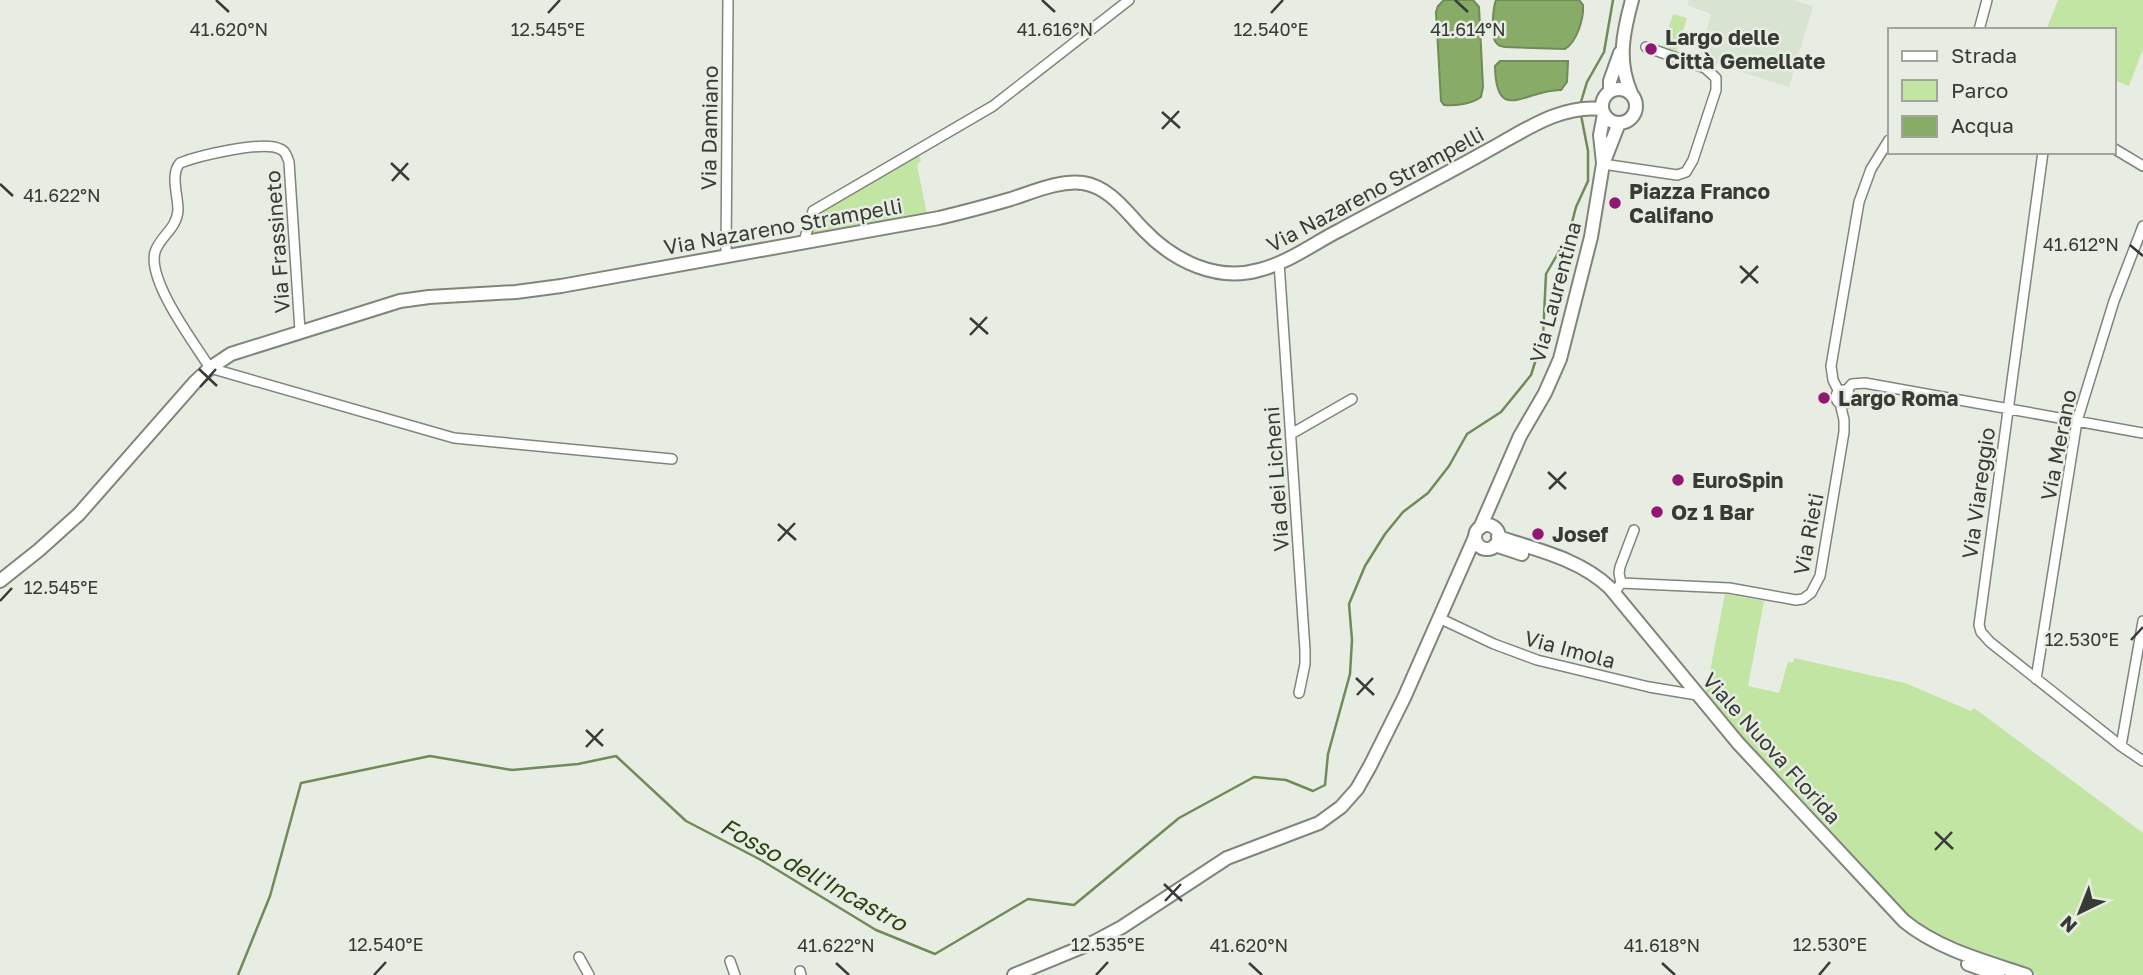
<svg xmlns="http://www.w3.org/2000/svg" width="2143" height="975" viewBox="0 0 2143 975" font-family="'Golos Text',sans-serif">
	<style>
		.built { fill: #d9e3d1 }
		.green { fill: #c2e5a3 }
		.water { fill: #88ac67; stroke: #708a58; stroke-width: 2 }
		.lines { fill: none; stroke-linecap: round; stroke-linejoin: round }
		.stream { stroke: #708a58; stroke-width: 2.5 }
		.street-casing { stroke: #80857b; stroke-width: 12 }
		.secondary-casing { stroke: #80857b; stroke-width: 16 }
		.street { stroke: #fff; stroke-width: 9 }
		.secondary { stroke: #fff; stroke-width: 12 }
		.ticks { fill: none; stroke: #383a36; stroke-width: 2.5 }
		.poi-dot { fill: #921773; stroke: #e7ede2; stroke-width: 2.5 }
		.labels { text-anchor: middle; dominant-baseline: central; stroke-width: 5; stroke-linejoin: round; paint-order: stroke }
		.poi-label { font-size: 21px; font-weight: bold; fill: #383a36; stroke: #e7ede2; text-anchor: start }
		.street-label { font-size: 21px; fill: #383a36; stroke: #e7ede2 }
		.water-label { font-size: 23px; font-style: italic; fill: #2c4312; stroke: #e7ede2 }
		.ticks-label { font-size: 18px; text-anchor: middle; fill: #383a36; stroke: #e7ede2; stroke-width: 5; stroke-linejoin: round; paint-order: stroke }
	</style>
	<rect width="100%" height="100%" fill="#e7ede2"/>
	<!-- built -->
	<path class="built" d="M1689,0h104l20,6 -24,81 -90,-28 12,-45 -24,-9z"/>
	<!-- green -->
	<path class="green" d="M2058,0h85v49l-14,37 -16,-6v-50h-67z
		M1673,14l14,4 -10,33 -14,-4z
		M919,155l2,6 -4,4 10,49 -115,19 2,-13 7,-9z
		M1725,594l39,7 -16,85 31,7 9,-31 5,1 1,-5 111,25 66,28 3,-3 169,125v142h-105l-95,-36 -28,-15 -169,-180 -41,-47z"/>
	<!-- water -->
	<path class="water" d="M1444,0h29l6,7 4,80 -2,10c-9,7 -26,9 -37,8l-3,-4 -5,-89 2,-6z
		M1496,0h83l4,5c1,13 -6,37 -18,44l-60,-2c-5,-1 -7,-1 -10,-6 -4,-7 -2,-34 1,-41z
		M1500,61h68l-1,21 -6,8c-35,-1 -65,36 -66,-24z"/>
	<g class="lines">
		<!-- stream -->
		<path class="stream" d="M1580,105l7,-23 17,-30 9,-52
			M238,975l32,-79 31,-113 129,-27 82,14 66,-6 38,-8 70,65 75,39 115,70 59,24 93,-55 46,6 105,-87 75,-41 32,3 27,11 12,-6 3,-31 22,-80 2,-34 -3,-36 16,-38 20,-32 18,-22 25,-19 21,-27 18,-32 34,-22 30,-37 12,-38 3,-63 23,-40 7,-27 12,-26v-30l-7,-36"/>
		<!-- street casing -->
		<g class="street-casing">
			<path id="street" d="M1979,30l8,-30
				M2113,148l30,18
				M2043,152l-64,473 2,7 9,10 131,104 22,15
				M1603,164l74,11 9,-3 7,-12 23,-70v-12l-11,-10 -59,-21
				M804,241l9,-30 180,-105 136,-106
				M726,256l2,-256
				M1279,262l26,388v14l-6,29
				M300,331l-11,-169c-2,-5 -3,-11 -9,-13 -17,-9 -82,7 -100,14 -10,11 -2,32 -2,47 -1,19 -18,26 -23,42 -8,29 40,92 55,116l244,70 218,21
				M1836 397a7 7 0 1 1 14 0a7 7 0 1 1-14 0Z
				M1846,391l6,-7 13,-1 278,50
				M1839,392l-6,-12 -2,-14 28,-164 12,-33 18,-29
				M1291,434l61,-35
				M1621,583l-2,-10 1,-6 14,-37
				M1615,592l6,-9 108,5 67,12 7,-1 8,-6 9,-17 24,-144v-12l-4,-17
				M1439,618l55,26 43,16 112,27 48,8
				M2036,679l41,-258 37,-120 29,-75
				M2121,746l22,-125
				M579,957l10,18
				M730,961l5,14
				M800,971l1,4"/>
		</g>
		<!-- secondary casing -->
		<g class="secondary-casing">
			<path id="secondary" d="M1602 106a17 17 0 1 1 34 0a17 17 0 1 1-34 0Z
				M1610,91v-10l10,-28
				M1631,93c-14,-32 -8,-60 1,-93
				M1603,163l-3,-28 4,-21
				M1475 537a12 12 0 1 1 24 0a12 12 0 1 1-24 0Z
				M1480,528l40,-92 25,-43 15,-34 31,-122 12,-73 16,-41
				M1498,537c39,13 82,22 112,51l128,155 166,178c34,28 80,40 122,54
				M1495,545l27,9
				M0,581l39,-31 40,-36 116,-132 15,-14 21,-14 169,-53 29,-4 87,-5 45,-6 378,-68c25,-6 48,-12 72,-19 22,-7 48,-19 72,-16 27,4 44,30 62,48 29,30 72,51 114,39 29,-7 55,-27 81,-40 48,-26 97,-51 145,-78 36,-19 74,-48 117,-43
				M1968,964l30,11
				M1014,975l80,-33 28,-15 105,-69 92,-35 22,-16 16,-18 13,-23 34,-68 71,-161"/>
		</g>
		<!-- street -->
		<use href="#street" class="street"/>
		<!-- secondary -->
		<use href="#secondary" class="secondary"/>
	</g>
	<!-- ticks -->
	<path class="ticks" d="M216,0l13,12M1042,0l13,12M1455,0l13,12M548,13l12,-13M1271,13l12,-13M1162,112l18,16M1162,129l17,-18M391,163l18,17M392,181l16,-18M0,184l13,12M2130,245l13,11M1740,266l18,17M1741,283l17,-17M970,318l18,16M970,335l17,-18M199,369l18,17M200,387l16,-18M1548,472l18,17M1549,489l17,-17M778,524l18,16M778,541l17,-18M0,601l12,-13M2131,640l12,-13M1356,678l18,17M1357,695l16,-17M586,730l17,16M586,747l17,-18M1935,832l18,17M1935,850l17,-18M1164,884l18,17M1165,901l16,-17M836,963l13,12M1249,963l13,12M1662,963l13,12M374,975l12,-13M1096,975l12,-13M1819,975l11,-13"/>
	<!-- markers -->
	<g class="poi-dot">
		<circle cx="1651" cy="49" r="7"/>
		<circle cx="1615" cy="203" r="7"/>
		<circle cx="1824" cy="398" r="7"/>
		<circle cx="1678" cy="480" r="7"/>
		<circle cx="1657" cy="512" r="7"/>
		<circle cx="1538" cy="534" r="7"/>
	</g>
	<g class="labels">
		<!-- poi labels -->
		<g class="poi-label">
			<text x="1665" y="37">Largo delle<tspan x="1665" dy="24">Città Gemellate</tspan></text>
			<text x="1629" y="191">Piazza Franco<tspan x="1629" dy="24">Califano</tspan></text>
			<text x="1838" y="398">Largo Roma</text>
			<text x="1692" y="480">EuroSpin</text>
			<text x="1671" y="512">Oz 1 Bar</text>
			<text x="1552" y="534">Josef</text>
		</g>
		<!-- street labels -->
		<g class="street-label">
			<text transform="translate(709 128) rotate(-89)">Via Damiano</text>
			<text transform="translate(1375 189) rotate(-28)">Via Nazareno Strampelli</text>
			<text transform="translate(783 226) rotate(-10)">Via Nazareno Strampelli</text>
			<text transform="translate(277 242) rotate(-94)">Via Frassineto</text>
			<text transform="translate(1555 292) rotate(-75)">Via Laurentina</text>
			<text transform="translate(2058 445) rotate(-79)">Via Merano</text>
			<text transform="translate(1276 479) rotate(-94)">Via dei Licheni</text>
			<text transform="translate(1978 493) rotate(-82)">Via Viareggio</text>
			<text transform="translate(1808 534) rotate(-79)">Via Rieti</text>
			<text transform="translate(1570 649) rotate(15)">Via Imola</text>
			<text transform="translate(1772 748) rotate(48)">Viale Nuova Florida</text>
		</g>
		<!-- water labels -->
		<g class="water-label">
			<text transform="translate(814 874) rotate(29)">Fosso dell'Incastro</text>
		</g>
	</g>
	<g class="ticks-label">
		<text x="229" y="36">41.620°N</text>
		<text x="1468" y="36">41.614°N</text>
		<text x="1055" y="36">41.616°N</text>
		<text x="548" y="36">12.545°E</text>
		<text x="1271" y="36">12.540°E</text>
		<text x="62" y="202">41.622°N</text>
		<text x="2081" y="251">41.612°N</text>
		<text x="61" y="594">12.545°E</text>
		<text x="2082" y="646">12.530°E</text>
		<text x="386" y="951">12.540°E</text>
		<text x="1108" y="951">12.535°E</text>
		<text x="1830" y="951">12.530°E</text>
		<text x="836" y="952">41.622°N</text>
		<text x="1249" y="952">41.620°N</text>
		<text x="1662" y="952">41.618°N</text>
	</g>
	<!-- legend -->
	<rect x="1888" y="28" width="228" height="126" fill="#e7ede2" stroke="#a1a59d" stroke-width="2"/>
	<rect x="1902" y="51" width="35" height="10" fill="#ffffff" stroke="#a1a59d" stroke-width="2"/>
	<text x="1951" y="63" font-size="21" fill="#383a36">Strada</text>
	<rect x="1902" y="80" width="35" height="21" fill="#c2e5a3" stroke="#a1a59d" stroke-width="2"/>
	<text x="1951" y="98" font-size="21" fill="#383a36">Parco</text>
	<rect x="1902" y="116" width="35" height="21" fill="#88ac67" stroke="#a1a59d" stroke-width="2"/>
	<text x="1951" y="133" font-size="21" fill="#383a36">Acqua</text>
	<!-- north arrow -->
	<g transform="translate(2080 912) rotate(223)" stroke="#e7ede2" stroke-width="5" paint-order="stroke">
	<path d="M0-5L12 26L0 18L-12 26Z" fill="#383a36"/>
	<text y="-10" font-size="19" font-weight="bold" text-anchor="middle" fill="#383a36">N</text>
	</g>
</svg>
